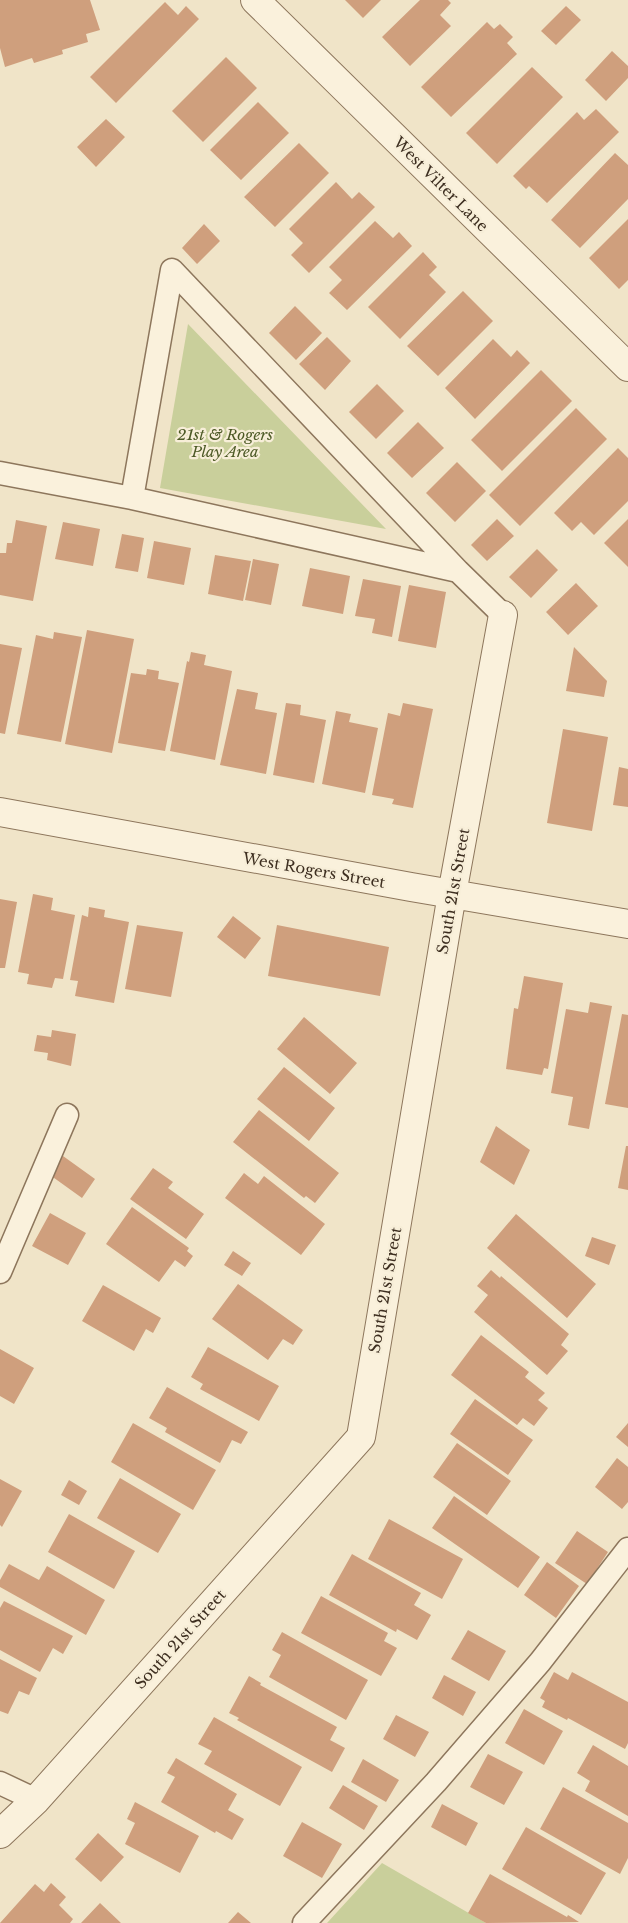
<svg xmlns="http://www.w3.org/2000/svg" width="628" height="1923" viewBox="0 0 628 1923" font-family="'Libre Baskerville',serif">
	<style>
		.green { fill: #c9cf9b }
		.building { fill: #cf9f7d }
		.lines { fill: none; stroke-linecap: round; stroke-linejoin: round }
		.lane-casing { stroke: #8d765c; stroke-width: 25 }
		.street-casing { stroke: #8d765c; stroke-width: 30 }
		.lane { stroke: #faf1dc; stroke-width: 22 }
		.street { stroke: #faf1dc; stroke-width: 28 }
		.labels { text-anchor: middle; dominant-baseline: central; stroke-width: 4.5; stroke-linejoin: round; paint-order: stroke }
		.street-label { font-size: 15px; fill: #3d2e20; stroke: #f7eed8 }
		.park-label { font-size: 15px; font-style: italic; fill: #4d5a26; stroke: #f7eed8 }
	</style>
	<rect width="100%" height="100%" fill="#f0e4c8"/>
	<!-- green -->
	<path class="green" d="M188,324l198,205 -226,-41z
		M382,1863l104,60h-159z"/>
	<!-- building -->
	<path class="building" d="M0,0h90l10,30 -14,4 2,8 -26,8 1,4 -29,9 -2,-5 -27,9 -5,-19z
		M345,0h36l-18,18z
		M420,0h28l3,3 -11,12 11,11 -41,40 -28,-29z
		M165,2l13,13 8,-9 13,13 -83,84 -26,-26z
		M566,6l15,14 -25,25 -15,-14z
		M487,22l7,7 6,-5 13,13 -6,6 10,11 -66,63 -30,-30z
		M612,51l16,15v12l-22,23 -21,-21z
		M226,57l31,31 -54,54 -31,-31z
		M532,67l31,30 -66,67 -31,-31z
		M258,102l31,31 -48,47 -31,-30z
		M596,109l23,23 -72,71 -18,-17 -3,3 -13,-13 64,-64 7,8z
		M106,119l19,18 -29,30 -19,-20z
		M299,143l30,30 -54,54 -31,-30z
		M615,153l13,12v34l-48,49 -29,-28z
		M336,182l16,17 7,-7 16,15 -66,66 -18,-18 12,-12 -14,-14z
		M628,219v61l-9,9 -30,-31z
		M375,221l18,17 6,-6 13,14 -65,64 -18,-17 13,-13 -13,-13z
		M204,224l16,17 -23,23 -15,-16z
		M423,252l14,15 -8,8 17,17 -46,47 -32,-32z
		M463,291l30,30 -55,55 -31,-30z
		M295,306l27,27 -26,27 -27,-27z
		M327,337l24,24 -26,29 -26,-26z
		M493,339l18,18 6,-7 13,13 -55,56 -30,-31z
		M541,370l31,31 -70,70 -31,-31z
		M377,384l27,27 -28,28 -27,-27z
		M576,408l31,31 -87,87 -31,-31z
		M418,422l26,26 -32,30 -25,-25z
		M618,448l10,10v43l-34,34 -13,-13 -9,9 -18,-18z
		M457,462l29,29 -31,31 -29,-29z
		M497,519l17,17 -27,25 -16,-16z
		M628,519v48l-24,-24z
		M16,520l31,6 -14,75 -33,-6v-42h6l1,-10h5z
		M63,522l37,7 -7,37 -38,-7z
		M122,534l22,4 -6,34 -23,-4z
		M154,541l37,7 -7,37 -37,-7z
		M537,549l21,21 -27,28 -22,-21z
		M215,555l36,6 -8,40 -35,-7z
		M253,559l26,5 -8,41 -26,-5z
		M310,568l40,8 -7,38 -41,-8z
		M363,579l38,7 -9,51 -20,-4 3,-14 -20,-3z
		M576,583l22,23 -30,29 -22,-23z
		M409,585l37,7 -10,56 -38,-7z
		M87,630l47,9 -22,114 -47,-9z
		M54,632l28,5 -21,105 -44,-8 19,-99 17,4z
		M0,644l22,4 -17,86 -5,-1z
		M574,647l33,34 -3,16 -38,-6z
		M191,652l15,3 -2,10 28,6 -17,89 -45,-9 17,-90 2,1z
		M147,669l12,2 -1,8 21,4 -14,68 -47,-8 13,-70 15,2z
		M237,689l21,4 -3,16 22,4 -11,61 -46,-9z
		M286,703l15,2 -1,10 26,5 -12,63 -41,-8z
		M403,703l30,6 -20,99 -21,-4 2,-5 -22,-4 16,-82 12,3z
		M336,711l15,3 -2,8 29,6 -13,65 -43,-9z
		M563,729l45,8 -16,94 -45,-8z
		M619,767l9,2v38l-15,-2z
		M33,894l20,4 -2,12 24,5 -12,64 -8,-1 -3,10 -25,-4 2,-10 -11,-2z
		M0,899l17,3 -12,66h-5z
		M89,907l16,3 -1,7 25,5 -15,81 -39,-7 3,-15 -8,-1 12,-65 6,2z
		M233,916l28,22 -16,21 -28,-22z
		M137,925l46,7 -12,65 -46,-8z
		M277,925l112,22 -9,49 -112,-20z
		M524,976l39,7 -15,86 -4,-1 -2,7 -36,-6 8,-61 4,1z
		M590,1002l22,4 -23,123 -21,-4 5,-28 -22,-4 15,-84 22,4z
		M622,1014l6,1v93l-23,-4z
		M304,1017l53,46 -27,31 -53,-45z
		M52,1030l24,4 -5,32 -24,-6 1,-7 -14,-2 3,-16 14,2z
		M284,1067l51,41 -26,33 -52,-42z
		M259,1110l80,63 -24,30 -9,-7 -2,2 -71,-56z
		M496,1126l34,24 -16,35 -34,-23z
		M626,1146h2v44l-10,-2z
		M63,1156l32,23 -13,19 -32,-23z
		M153,1168l20,14 -5,6 36,26 -18,25 -56,-40z
		M244,1173l14,11 6,-8 61,48 -24,31 -76,-57z
		M132,1207l57,41 -2,3 6,5 -8,11 -10,-7 -16,22 -53,-38z
		M50,1213l36,20 -18,32 -36,-19z
		M516,1214l80,70 -29,34 -80,-70z
		M592,1237l24,8 -7,20 -24,-9z
		M233,1251l18,12 -9,13 -18,-11z
		M491,1270l9,8 1,-2 68,58 -8,11 7,6 -21,24 -73,-63 14,-17 -11,-9z
		M238,1284l65,46 -10,15 -10,-6 -15,21 -56,-41z
		M103,1285l58,33 -8,15 -7,-4 -12,22 -52,-30z
		M481,1335l48,37 -4,5 20,16 -7,7 10,8 -14,18 -11,-8 -6,7 -66,-50z
		M208,1347l71,39 -20,35 -59,-32 3,-5 -12,-7z
		M0,1349l34,19 -20,36 -14,-8z
		M167,1387l81,45 -7,12 -9,-4 -12,23 -55,-31 2,-4 -18,-10z
		M475,1399l58,41 -25,35 -58,-41z
		M133,1423l83,47 -23,40 -82,-48z
		M628,1423v24l-12,-10z
		M457,1443l54,38 -24,34 -54,-38z
		M617,1458l11,9v35l-6,7 -27,-22z
		M120,1478l61,36 -23,39 -61,-35z
		M0,1479l22,12 -20,36 -2,-2z
		M69,1480l18,11 -8,14 -18,-10z
		M454,1496l86,61 -22,31 -86,-60z
		M69,1514l66,37 -21,38 -66,-37z
		M389,1519l74,40 -21,40 -74,-40z
		M577,1531l31,21 -21,32 -32,-21z
		M352,1554l69,39 -7,12 17,10 -14,25 -20,-11 -1,3 -67,-37z
		M547,1562l32,24 -23,32 -32,-23z
		M9,1564l30,16 8,-14 58,34 -19,35 -86,-48v-7z
		M321,1596l67,37 -4,8 13,7 -16,28 -80,-43z
		M4,1601l69,35 -10,18 -10,-6 -13,24 -40,-22v-42z
		M468,1630l38,21 -17,30 -38,-22z
		M282,1632l86,48 -22,40 -77,-43 12,-22 -9,-5z
		M0,1659l37,19 -8,17 -10,-4 -11,23 -8,-3z
		M554,1672l14,8 4,-8 56,30v41l-3,6 -57,-31 -1,2 -25,-13 3,-6 -5,-3z
		M444,1675l32,17 -13,24 -31,-18z
		M249,1676l12,7 -1,2 77,42 -7,13 15,8 -13,24 -95,-52 2,-2 -10,-5z
		M524,1709l39,22 -19,34 -39,-22z
		M396,1715l33,17 -14,25 -32,-18z
		M214,1717l88,50 -22,39 -76,-42 8,-13 -14,-7z
		M593,1745l35,21v50l-43,-25 5,-10 -13,-8z
		M488,1754l35,18 -19,33 -34,-18z
		M176,1758l61,36 -9,16 16,9 -12,21 -16,-9 -1,2 -54,-31 14,-25 -8,-4z
		M363,1759l36,21 -13,22 -35,-20z
		M343,1785l35,21 -14,24 -35,-22z
		M563,1787l65,36v35l-8,16 -80,-45z
		M135,1802l64,34 -19,37 -55,-29 10,-21 -8,-4z
		M442,1804l36,19 -12,23 -35,-19z
		M302,1822l40,22 -20,34 -39,-22z
		M526,1827l80,46 -25,42 -79,-46z
		M98,1833l26,24 -23,25 -26,-23z
		M490,1874l77,43 1,-2 11,7 -93,1 -18,-10z
		M51,1883l15,14 -7,8 14,14 -3,4h-70l35,-39 9,8z
		M100,1903l21,20h-40z
		M238,1912l13,11h-23z"/>
	<g class="lines">
		<!-- lane casing -->
		<g class="lane-casing">
			<path id="lane" d="M0,473l132,25 326,73 45,44
				M132,498l40,-228 286,301
				M0,1272l67,-157
				M0,1783l36,17
				M304,1923l132,-141 104,-120 88,-113"/>
		</g>
		<!-- street casing -->
		<g class="street-casing">
			<path id="street" d="M255,0l373,367
				M0,812l411,75 217,37
				M0,1834l36,-34 325,-363 91,-543 51,-279"/>
		</g>
		<!-- lane -->
		<use href="#lane" class="lane"/>
		<!-- street -->
		<use href="#street" class="street"/>
	</g>
	<g class="labels">
		<!-- street labels -->
		<g class="street-label">
			<text transform="translate(441 184) rotate(45)">West Vilter Lane</text>
			<text transform="translate(314 870) rotate(10)">West Rogers Street</text>
			<text transform="translate(453 891) rotate(-80)">South 21st Street</text>
			<text transform="translate(385 1290) rotate(-80)">South 21st Street</text>
			<text transform="translate(180 1639) rotate(-48)">South 21st Street</text>
		</g>
		<!-- park labels -->
		<g class="park-label">
			<text x="225" y="434">21st &amp; Rogers<tspan x="225" dy="17">Play Area</tspan></text>
		</g>
	</g>
</svg>
